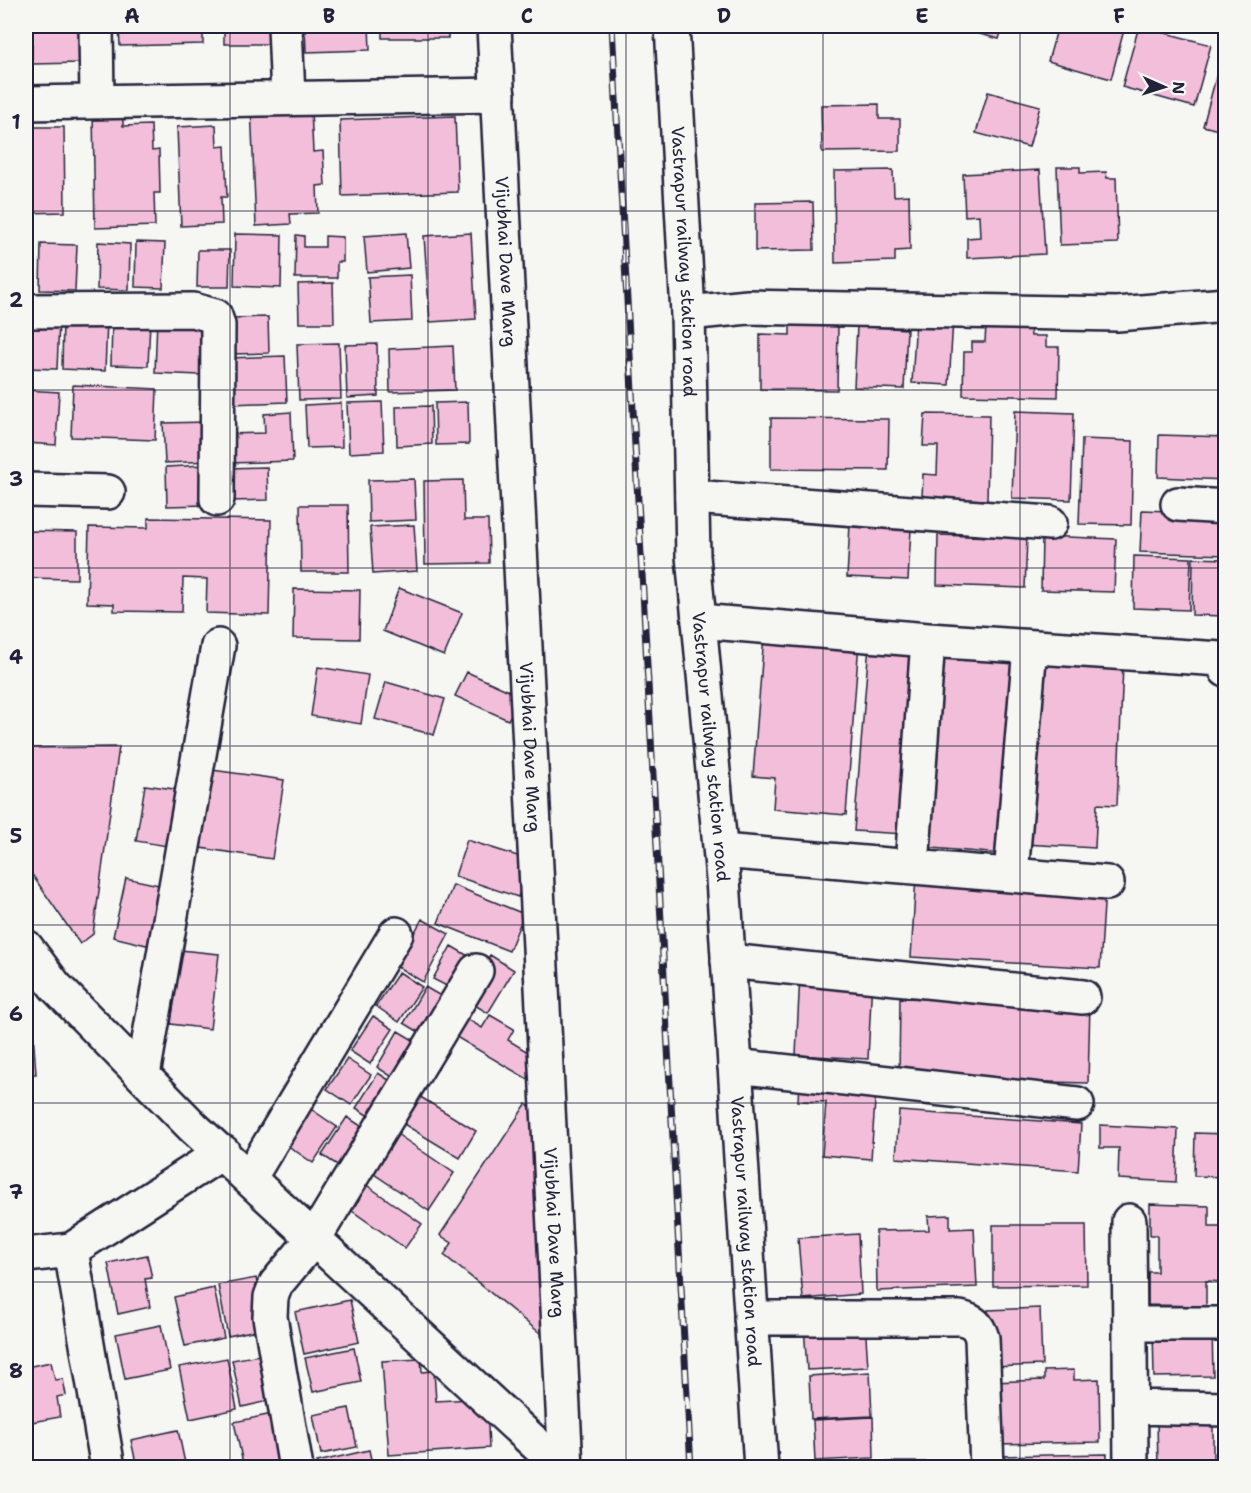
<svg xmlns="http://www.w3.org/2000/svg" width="1251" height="1493" viewBox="0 0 1251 1493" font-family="'Shantell Sans',sans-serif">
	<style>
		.building { fill: #f3bed9; stroke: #22223b; stroke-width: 1.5 }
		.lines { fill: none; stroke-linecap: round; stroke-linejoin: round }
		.minor-casing { stroke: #22223b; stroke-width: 38 }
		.tertiary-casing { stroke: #22223b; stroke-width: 38 }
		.minor { stroke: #f6f6f2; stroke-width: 33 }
		.tertiary { stroke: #f6f6f2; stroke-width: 33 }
		.rail-casing { stroke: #22223b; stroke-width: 7 }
		.rail { stroke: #f6f6f2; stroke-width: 4.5; stroke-dasharray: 14; stroke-linecap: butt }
		.grid { fill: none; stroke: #22223b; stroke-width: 1.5; stroke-opacity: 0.55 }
		.labels { text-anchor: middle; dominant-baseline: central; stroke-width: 5; stroke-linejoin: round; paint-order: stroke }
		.street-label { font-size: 18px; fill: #22223b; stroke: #f6f6f2 }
		.neatline { fill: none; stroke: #22223b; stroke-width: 2 }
		.grid-label { font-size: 20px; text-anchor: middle; font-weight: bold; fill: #22223b }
	</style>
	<rect width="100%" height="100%" fill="#f6f6f2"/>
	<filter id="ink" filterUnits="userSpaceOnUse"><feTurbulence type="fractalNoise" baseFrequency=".0167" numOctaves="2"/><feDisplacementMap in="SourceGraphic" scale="12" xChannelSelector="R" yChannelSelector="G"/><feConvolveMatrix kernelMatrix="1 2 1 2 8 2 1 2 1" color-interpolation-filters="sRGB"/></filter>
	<g filter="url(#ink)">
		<!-- building -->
		<path class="building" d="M32,26h49v37l-49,1z
			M119,26h84v18l-83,2z
			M224,26h56v18h-56z
			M305,26h64l1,24 -64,2z
			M382,26h66v12h-66z
			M949,26h54l-4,13z
			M1058,26h67l-14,53 -63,-18z
			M1139,26l72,19 -17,62 -72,-20z
			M1223,51l3,1v80l-23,-6z
			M988,92l52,14 -11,41 -53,-14z
			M879,104v15h21v32l-78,1 -1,-47z
			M251,106l60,4 2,42 10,-1 2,34 -8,1 1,27 -28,1 1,10 -35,2z
			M93,113h30v13l28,-1 1,26 7,-1 1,43h-6l1,33 -60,2z
			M455,116l3,76 -116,4 -2,-76z
			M216,125l1,22 8,-1 2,51h-6l1,27 -41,2 -4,-99z
			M26,127h38l1,85 -39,1z
			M1057,167h23v6l26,-1 1,6h9l2,65 -58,2z
			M893,170l1,26 15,-1 1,55 -15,1v10l-60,2 -1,-92z
			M1040,170l5,84 -78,4v-20l13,-1 -1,-22 -14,1 -2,-42z
			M813,202l1,48 -59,1v-48z
			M406,233l3,35 -42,4 -3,-36z
			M471,233l5,86 -46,3 -6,-86z
			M235,234l47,1 -1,53 -47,-2z
			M296,235l8,1v11h21v-11l18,1v25h-6v16h-42z
			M98,242l32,2 -1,46 -32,-1z
			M136,242l29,1 -2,45 -28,-1z
			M41,244l36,1 -2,46 -35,-1z
			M198,250h32l-1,37h-32z
			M26,255h4v34h-4z
			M410,275l2,46 -41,2 -3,-46z
			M333,283l1,40h-35l-1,-39z
			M268,317l1,36 -38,1 -1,-36z
			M63,318l44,2 -2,51 -43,-2z
			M157,318l45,2 -2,55 -45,-2z
			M916,318l37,2 -4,65 -37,-2z
			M26,319l33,2 -2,48 -31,-1z
			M112,320l38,1 -2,45 -37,-1z
			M790,323l48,1 -1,66 -77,-1v-55l30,1z
			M986,325l44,2 1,9h15v11h13l-1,50 -95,-2 1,-43h8v-10h13z
			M857,326l50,3 -3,60 -50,-2z
			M339,343l2,56 -42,1 -2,-56z
			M377,344l1,52 -31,2 -2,-53z
			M453,346l2,44 -65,2 -1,-43z
			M285,356l2,46 -56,2 -2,-46z
			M73,385l84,4 -2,51 -84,-3z
			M26,390l33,2 -3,53 -30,-2z
			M382,402l2,49 -35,2 -2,-50z
			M468,402l1,42 -33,1 -1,-42z
			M341,403l1,44 -35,1 -2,-43z
			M431,406l1,38 -35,2 -1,-39z
			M1015,411l59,2 -3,87 -59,-2z
			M291,412l2,49 -64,2 -1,-29 37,-1 -1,-19z
			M925,414l64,1 -2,85 -65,-2 1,-24 14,1 1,-29h-15z
			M771,418l118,1 -1,51 -117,-1z
			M208,422l1,39 -44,2 -2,-40z
			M1159,435l67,2v43l-68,-3z
			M1082,439l51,2 -2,84 -52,-1z
			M206,465l1,40 -40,1 -1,-39z
			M267,467l1,33 -39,1v-33z
			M414,479l2,41 -47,2 -1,-42z
			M463,480l1,40h24l1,43 -64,1 -1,-83z
			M300,505h48l1,67h-48z
			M1142,510l84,3v42l-86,-3z
			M148,518l123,2 -2,95 -63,-2 1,-34 -24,-1 -1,34 -68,-1v-7l-27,-1 2,-76 59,1z
			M414,525l3,46 -44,3 -3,-47z
			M850,525l61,4 -3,51 -61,-3z
			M26,531l51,1v47l-51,-1z
			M938,535l89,3 -2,50 -88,-3z
			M1042,536l74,3 -2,53 -73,-2z
			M1134,556l57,2 -2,52 -56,-2z
			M1193,558l33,1v57l-34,-1z
			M399,588l63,25 -18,43 -61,-25z
			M294,589l66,1 -1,49 -66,-1z
			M764,635l95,7 -13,173 -73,-6 2,-31 -22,-2z
			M869,645l51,4 -15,185 -51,-3z
			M934,651l82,5 -14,198 -82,-7z
			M1034,662l89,4 -6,139 -20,-1 -2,44 -71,-4z
			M318,667l50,8 -7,49 -50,-8z
			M467,672l53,24 -12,24 -53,-24z
			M386,682l59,17 -11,36 -59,-16z
			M119,747l-26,187 -13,10 -54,-78v-118z
			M212,770l72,10 -12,79 -71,-11z
			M145,785l43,6 -8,57 -44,-7z
			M467,840l63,20 -12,37 -63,-21z
			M916,877l189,12 -5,79 -189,-11z
			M126,878l47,10 -14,60 -46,-11z
			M453,885l71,29 -15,37 -71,-28z
			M422,919l27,15 -26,48 -27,-16z
			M451,946l26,15 -17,32 -27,-14z
			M180,950l39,4 -9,75 -39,-5z
			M490,955l24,15 -26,43 -25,-15z
			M399,972l23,15 -23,35 -23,-16z
			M800,975l72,3 -4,81 -72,-4z
			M425,987l28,16 -21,37 -28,-17z
			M900,998l190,5 -2,80 -189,-5z
			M490,1015l24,14 -6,11 33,20 -12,20 -76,-45 11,-18 18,11z
			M373,1016l20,13 -23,35 -20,-13z
			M26,1031h7l3,43h-10z
			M398,1031l27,16 -22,37 -26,-17z
			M347,1059l24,16 -20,30 -24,-16z
			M378,1073l25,16 -22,35 -25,-16z
			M799,1082l77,4 -5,73 -49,-4 4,-53 -28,-1z
			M414,1093l62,38 -16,27 -63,-38z
			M526,1104l16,11 6,209 -8,9 -96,-78 8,-12 -12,-8z
			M308,1107l29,20 -24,36 -29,-20z
			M899,1111l182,13 -3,47 -182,-13z
			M347,1117l28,18 -24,39 -29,-19z
			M1100,1125l78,4 -2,53 -58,-3 1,-31h-19z
			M1195,1133l31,1v43l-32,-1z
			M397,1134l57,39 -25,38 -58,-39z
			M365,1184l57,40 -17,24 -57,-40z
			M1150,1204l59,2v21h14l3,-21v101l-1,-25 -19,-1v25l-58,-1v-33h9v-37h-7z
			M950,1215v14l24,-1 3,59 -100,4 -1,-60 53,-1 -1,-14z
			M993,1225h93l1,60 -94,1z
			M858,1234l3,60 -58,5 -5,-61z
			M147,1255l5,23 -7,1 5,28 -32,7 -10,-51z
			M256,1278l10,50 -38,8 -10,-51z
			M214,1288l10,50 -39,8 -11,-49z
			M350,1300l9,42 -55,12 -9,-42z
			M1040,1308l2,57 -52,2 -2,-57z
			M865,1322l3,45 -61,3 -3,-44z
			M161,1325l9,45 -45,9 -9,-45z
			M1212,1326l1,50 -59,1 -1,-50z
			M354,1348l7,34 -48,10 -8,-34z
			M259,1355l9,46 -26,6 -10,-47z
			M227,1358l10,51 -47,10 -11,-52z
			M421,1359l1,13 12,-1 2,30 35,-2 1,9 15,-1 2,41 -100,7 -7,-94z
			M51,1362l4,18 8,-1 3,16 -9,2 3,20 -34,6v-56z
			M1074,1370v10l25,-1 1,63 -107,2 -1,-62 52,-2v-9z
			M870,1372l2,44 -61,3 -2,-43z
			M349,1408l8,39 -36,7 -8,-39z
			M277,1413l11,55h-44l-10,-46z
			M873,1417l1,41 -59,3 -2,-41z
			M1213,1418v48l13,2h-68l-1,-49z
			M178,1430l8,38h-49l-6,-28z
			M369,1450l4,18h-55l-1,-6z
			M1107,1454v14h-110v-12z
			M887,1462h97v6h-97z
			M523,1464v4h-42z"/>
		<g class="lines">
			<!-- minor casing -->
			<g class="minor-casing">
				<path id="minor" d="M96,26l1,75
					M285,26l3,72
					M26,103l472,-8
					M26,311l167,-1 22,6 3,9 -1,174
					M688,313l60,-6 369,7 109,-9
					M26,490l82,2
					M692,497l358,26
					M1178,504l48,3
					M699,621l229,19 293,19 5,11
					M721,851l386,32
					M912,866l16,-226
					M1011,875l19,-228
					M26,947l29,39 138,141 369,341
					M728,961l355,36
					M735,1066l342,38
					M143,1075l75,-429
					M250,1177l146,-243
					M1129,1221l2,247
					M71,1250l37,218
					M26,1255l45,-5 152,-98
					M751,1318h209c13,3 18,7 22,20l5,130
					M1130,1324h96
					M1131,1407l95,2
					M296,1468l-26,-151 1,-20 5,-13 39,-47 161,-266"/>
			</g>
			<!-- tertiary casing -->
			<g class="tertiary-casing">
				<g id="tertiary">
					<path id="s1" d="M494,26l72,1442"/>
					<path id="s2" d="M672,26l16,287 5,243 30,323 38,589"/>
				</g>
			</g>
			<!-- minor -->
			<use href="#minor" class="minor"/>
			<!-- tertiary -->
			<use href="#tertiary" class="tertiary"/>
			<!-- rail casing -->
			<g class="rail-casing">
				<path id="rail" d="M612,26l79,1442"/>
			</g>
			<!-- rail -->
			<use href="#rail" class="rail"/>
		</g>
	</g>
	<!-- grid -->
	<path class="grid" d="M230,26v1442M428,26v1442M626,26v1442M823,26v1442M1020,26v1442M26,211h1200M26,390h1200M26,568h1200M26,746h1200M26,925h1200M26,1103h1200M26,1282h1200"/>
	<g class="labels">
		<!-- street labels -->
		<g class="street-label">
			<text stroke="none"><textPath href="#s1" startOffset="236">Vijubhai Dave Marg</textPath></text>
			<text stroke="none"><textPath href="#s2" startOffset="236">Vastrapur railway station road</textPath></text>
			<text stroke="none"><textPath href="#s1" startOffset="722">Vijubhai Dave Marg</textPath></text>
			<text stroke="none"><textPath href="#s2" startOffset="722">Vastrapur railway station road</textPath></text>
			<text stroke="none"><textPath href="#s2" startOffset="1208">Vastrapur railway station road</textPath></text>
			<text stroke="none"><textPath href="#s1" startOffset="1208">Vijubhai Dave Marg</textPath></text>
		</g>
	</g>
	<!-- margin -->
	<rect width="1251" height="1493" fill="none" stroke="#f6f6f2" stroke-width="66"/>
	<!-- north arrow -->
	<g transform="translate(1164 87) rotate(93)" stroke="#f6f6f2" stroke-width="4.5" paint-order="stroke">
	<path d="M0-4.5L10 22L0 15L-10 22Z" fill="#22223b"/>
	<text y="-9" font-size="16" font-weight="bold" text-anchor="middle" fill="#22223b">N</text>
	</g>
	<rect x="33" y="33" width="1185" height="1427" class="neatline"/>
	<g class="grid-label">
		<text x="132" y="23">A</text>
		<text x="329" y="23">B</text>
		<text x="527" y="23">C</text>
		<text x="724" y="23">D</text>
		<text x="922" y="23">E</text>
		<text x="1119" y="23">F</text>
		<text x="16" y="129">1</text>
		<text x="16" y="307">2</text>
		<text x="16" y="486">3</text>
		<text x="16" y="664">4</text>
		<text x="16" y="843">5</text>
		<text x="16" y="1021">6</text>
		<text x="16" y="1199">7</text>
		<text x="16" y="1378">8</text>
	</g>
</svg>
